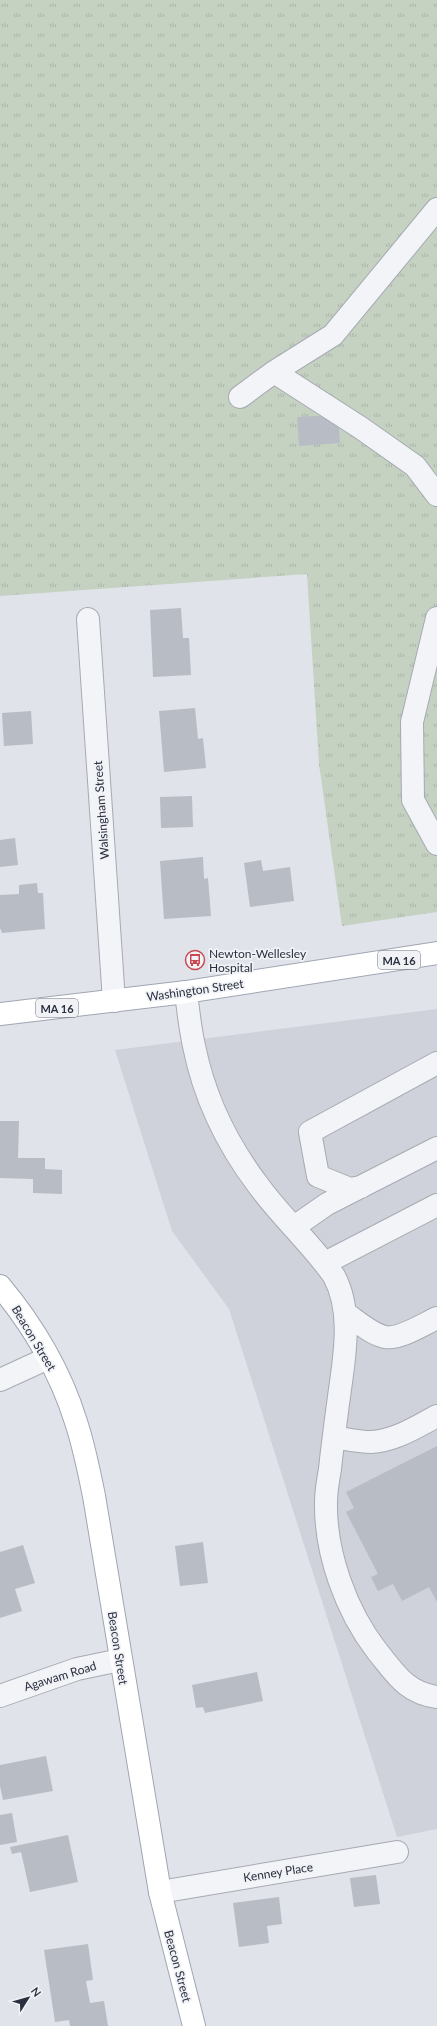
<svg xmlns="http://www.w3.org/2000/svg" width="437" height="2026" viewBox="0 0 437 2026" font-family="Lato,sans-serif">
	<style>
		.built { fill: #cfd2da }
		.grass { fill: url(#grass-tufts) }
		.building { fill: #b8bcc5 }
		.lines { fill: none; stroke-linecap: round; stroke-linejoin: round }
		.minor-casing { stroke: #a6aab3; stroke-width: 24 }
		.major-casing { stroke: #a0a6b4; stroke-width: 24 }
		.minor { stroke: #f3f4f7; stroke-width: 22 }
		.major { stroke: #fff; stroke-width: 22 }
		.labels { text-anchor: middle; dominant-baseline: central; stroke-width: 3.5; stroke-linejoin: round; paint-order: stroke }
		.shield { fill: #f0f2f6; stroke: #656a76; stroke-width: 1 }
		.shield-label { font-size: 11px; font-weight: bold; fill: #2a303f }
		.street-label { font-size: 12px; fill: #2a303f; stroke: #f0f2f6 }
		.poi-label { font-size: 12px; fill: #2a303f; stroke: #f0f2f6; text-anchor: start }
	</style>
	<defs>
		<pattern id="grass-tufts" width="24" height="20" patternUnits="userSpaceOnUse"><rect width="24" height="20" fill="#c5d2c2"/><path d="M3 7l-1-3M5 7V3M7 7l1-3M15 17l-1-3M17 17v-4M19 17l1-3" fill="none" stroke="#a9b5a8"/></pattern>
	</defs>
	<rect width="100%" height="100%" fill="#e0e3e9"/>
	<!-- built -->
	<path class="built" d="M437,1009v820l-40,8 -168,-528 -57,-78 -57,-181z"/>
	<!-- grass -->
	<path class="grass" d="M0,0h437v912l-95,14 -23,-162 -12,-190 -307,22z"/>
	<!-- building -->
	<path class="building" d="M338,415l2,28 -41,3 -2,-29z
		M181,608l2,30h6l2,37 -38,2 -3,-67z
		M195,708l3,31 5,-1 3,30 -42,4 -5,-61z
		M31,711l2,33 -29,2 -2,-33z
		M192,796l1,31 -32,1 -1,-31z
		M15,838l3,27 -18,2v-27z
		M203,857l1,22 4,-1 3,38 -47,3 -4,-58z
		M261,860l2,11 27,-4 4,34 -44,6 -6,-44z
		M37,883l1,10h5l2,36 -43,4 -2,-5v-33l19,-1v-9z
		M0,1121h19l-1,37h27v11l17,1v24l-29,-1v-14l-33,-1z
		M437,1446v156l-8,-15 -27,14 -9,-17 -15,7 -7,-14 7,-3 -32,-62 8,-4 -8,-16z
		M203,1542l5,41 -28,3 -5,-40z
		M23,1545l12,38 -20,6 7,22 -22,7v-66z
		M257,1672l6,29 -58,12 -2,-6 -7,1 -4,-23z
		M46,1756l7,35 -50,9 -3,-14v-21z
		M12,1813l5,29 -17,3v-30z
		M68,1835l10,47 -48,10 -9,-40 -9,2 -2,-7z
		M376,1875l4,29 -26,3 -4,-29z
		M279,1897l3,27 -15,2 2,17 -30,4 -6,-44z
		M88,1944l5,36 -7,1 4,22 14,-2 4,25h-38l-1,-6 -14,2 -11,-72z"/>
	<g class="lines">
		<!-- minor casing -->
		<g class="minor-casing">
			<path id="minor" d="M274,372l87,56 54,38 22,29
				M240,397l34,-25 59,-37 104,-126
				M437,618l-25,104 1,78 24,44
				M88,619l26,382
				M186,992c2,18 4,36 8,54 10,50 33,98 64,139 23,32 53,58 76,91 17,32 12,71 7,106 -4,29 -8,58 -11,87 -2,11 -4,22 -4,33 -1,51 20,109 51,149 18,22 29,42 60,46
				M361,1187l-11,2 -32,-13 -8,-44 127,-69
				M294,1227l33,-23 110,-56
				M325,1263l112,-58
				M345,1313c12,8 26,21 40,24 14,3 39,-13 52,-19
				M0,1380l48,-22
				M334,1437c12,2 25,5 37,5 24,-1 45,-15 66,-26
				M0,1696l77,-27 43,-9
				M160,1892l237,-40"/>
		</g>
		<!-- major casing -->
		<g class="major-casing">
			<path id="major" d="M0,1014l186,-22 251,-39
				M0,1286c33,39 61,87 76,136 8,24 13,49 18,74l66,396 34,134"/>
		</g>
		<!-- minor -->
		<use href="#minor" class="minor"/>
		<!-- major -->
		<use href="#major" class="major"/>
	</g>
	<!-- icons -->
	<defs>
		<g id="bus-ring" transform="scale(1)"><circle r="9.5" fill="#f0f2f6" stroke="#c84b53" stroke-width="1.5"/><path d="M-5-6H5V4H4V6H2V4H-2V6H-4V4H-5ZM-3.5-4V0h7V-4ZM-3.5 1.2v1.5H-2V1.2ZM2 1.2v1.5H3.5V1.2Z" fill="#c84b53"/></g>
	</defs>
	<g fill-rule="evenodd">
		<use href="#bus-ring" x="195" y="960"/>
	</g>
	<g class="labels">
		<!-- shield labels -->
		<g class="shield">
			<rect x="378" y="951" width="42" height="18" rx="3"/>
			<rect x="36" y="999" width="42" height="18" rx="3"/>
		</g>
		<g class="shield-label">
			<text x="399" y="960">MA 16</text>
			<text x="57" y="1008">MA 16</text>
		</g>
		<!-- street labels -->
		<g class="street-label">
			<text transform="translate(101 810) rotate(-94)">Walsingham Street</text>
			<text transform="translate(195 990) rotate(-8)">Washington Street</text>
			<text transform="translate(34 1338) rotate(59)">Beacon Street</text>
			<text transform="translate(118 1648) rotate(81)">Beacon Street</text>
			<text transform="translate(60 1676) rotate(-17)">Agawam Road</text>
			<text transform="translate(278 1872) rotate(-9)">Kenney Place</text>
			<text transform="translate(178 1966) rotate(75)">Beacon Street</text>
		</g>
		<!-- poi labels -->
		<g class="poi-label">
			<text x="209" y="953">Newton-Wellesley<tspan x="209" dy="14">Hospital</tspan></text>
		</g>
	</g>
	<!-- north arrow -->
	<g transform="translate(28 1998) rotate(53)" stroke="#f0f2f6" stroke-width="3" paint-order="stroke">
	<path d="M0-3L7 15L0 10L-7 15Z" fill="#2a303f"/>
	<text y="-6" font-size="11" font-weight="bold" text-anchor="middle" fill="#2a303f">N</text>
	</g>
</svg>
